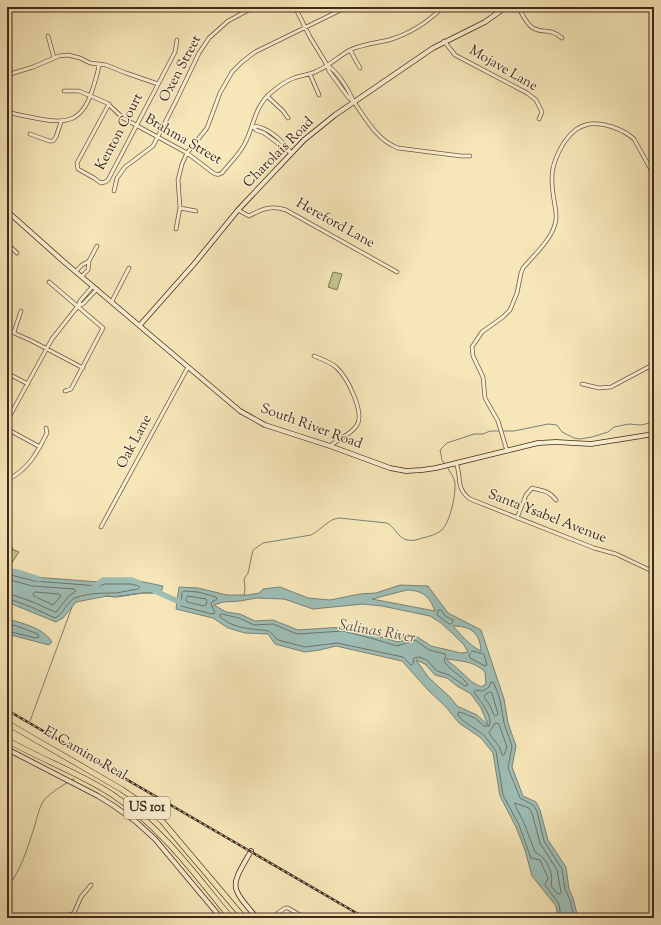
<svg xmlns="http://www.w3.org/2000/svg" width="661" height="925" viewBox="0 0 661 925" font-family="'Sorts Mill Goudy',serif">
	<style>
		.green { fill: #c2c38b; stroke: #827653 }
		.water { fill: #9ebeb6; stroke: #798278; fill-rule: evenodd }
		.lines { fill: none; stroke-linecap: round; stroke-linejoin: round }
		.shore { stroke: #707368; stroke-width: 1 }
		.stream { stroke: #798278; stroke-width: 1 }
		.river { stroke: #9ebeb6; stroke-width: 5.5 }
		.street-casing { stroke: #6f5842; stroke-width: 4.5 }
		.secondary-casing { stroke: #42281b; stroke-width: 5.5 }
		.highway-casing { stroke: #42281b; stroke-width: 6 }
		.street { stroke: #f9efd1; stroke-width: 3 }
		.secondary { stroke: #f9efd1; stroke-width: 4 }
		.highway { stroke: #f6e6b8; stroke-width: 5 }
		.rail-casing { stroke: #42281b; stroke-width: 2.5 }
		.rail { stroke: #f9efd1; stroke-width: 1; stroke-dasharray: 3; stroke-linecap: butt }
		.labels { text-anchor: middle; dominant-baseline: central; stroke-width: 3; stroke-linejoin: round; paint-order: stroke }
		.shield { fill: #f9efd1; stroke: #796452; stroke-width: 1 }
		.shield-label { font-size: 13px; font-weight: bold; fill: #42281b }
		.street-label { font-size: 14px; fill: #42281b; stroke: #f9efd1 }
		.water-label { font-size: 15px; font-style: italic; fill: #594e42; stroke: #f9efd1 }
	</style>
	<rect width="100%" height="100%" fill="#f6e6b8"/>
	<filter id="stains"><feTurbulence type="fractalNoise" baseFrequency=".005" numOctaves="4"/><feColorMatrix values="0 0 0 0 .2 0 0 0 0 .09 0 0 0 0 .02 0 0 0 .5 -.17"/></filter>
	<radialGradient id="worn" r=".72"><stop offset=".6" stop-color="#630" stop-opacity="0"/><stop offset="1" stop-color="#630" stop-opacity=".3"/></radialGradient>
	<!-- green -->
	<path class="green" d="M333,272l9,2 -5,16 -9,-3z
		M7,547l12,5 -12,18z"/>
	<!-- water -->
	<path class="water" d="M7,570l27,7 65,5c13,-8 49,1 64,4l-2,7h-18l-26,4 -10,-1 -31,6 -13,16 -7,4 -49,-20z
		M400,585l28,1 20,27 33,17 23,69 4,24 8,23 -4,21 11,29 13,6 4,8 8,30 18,27 3,22 4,9 5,20h-20l-2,-12 -24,-30 -7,-26 -9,-23 -16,-31 -7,-43 -12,-15 -22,-15 -13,-16 -18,-17 -26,-29 -66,-15 -16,4 -15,2 -30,-8 -7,-10 -23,-1 -17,-5 -15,-10 -37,-9 3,-22 19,1 29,7h21l11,-2 4,-4 17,-2 28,11 22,2 30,-6 16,-1zM407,590c17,1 22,6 28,21l-63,-12zM256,598l28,1 29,10 50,-5 19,2 48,10 11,7 12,11 11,11 4,7 -7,1 -30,-7 -15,-10 -18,6 -23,-7 -32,-8 -45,3 -25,-10 -18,1 -15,-7 -14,-2 -12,-7 9,-3 17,-1zM453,626c17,0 27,6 28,25 -12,-6 -19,-15 -28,-25zM446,659c15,2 28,2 39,13l1,12 -5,3 -9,-5 -14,-13zM416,660l9,4 10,11 12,3 10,8 14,8 10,14 7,17 -11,-10 -20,-9 -7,-9 -21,-19z
		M7,619c15,4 37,9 45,23l-3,3 -42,-11z"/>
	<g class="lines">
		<!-- shore -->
		<path class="shore" d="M7,574l27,7 65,5 6,-2h26l8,2 1,1 -2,2c-7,1 -15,3 -22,4 -14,0 -28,0 -41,5 -8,3 -11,16 -20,20l-24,-11 -24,-9
			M7,579l25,7 42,3 2,2 -7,5 -12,15 -2,1 -22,-10 -26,-9
			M184,591l14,1 18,5 1,2 -5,3 -1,2 4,9 -3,1 -31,-8 1,-13z
			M35,592l24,2 2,2 -8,9 -19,-9 -1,-2z
			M188,596l18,3 1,2 -1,4 -2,1 -17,-4 -1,-2z
			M439,610h2l4,6 8,4v2l-2,2h-2l-12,-9z
			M222,614l17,4 15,7 19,-1 24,10 46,-3 31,8 23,7 18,-6 14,10 16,4 1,2 -2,4c2,8 19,16 24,25l-3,1 -16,-11 -12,-4 -10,-11 -8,-3 -5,1 -1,6 -2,1 -8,-8 -66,-14 -32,4 -27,-7 -9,-9c-20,-3 -32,-1 -49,-14v-2z
			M7,623l15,5 16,6 1,3 -3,1 -29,-7
			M473,651l11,3 3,11 -2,1 -15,-8 -1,-3z
			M490,692l2,1 6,21 -2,2 -2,-1 -5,-11 -5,-7 1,-2z
			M496,723l3,1 8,23 -3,8h-2l-2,-7 -11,-15z
			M515,803l14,5 3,5 8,30 17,27 4,22 -1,2 -3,-1 -6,-7c3,-13 -4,-28 -16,-34l-11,-29 -9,-18z
			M561,918l-2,-14 -14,-19 3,-7 -8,-18 -9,-2 -12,-33 -16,-30 -7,-44 -12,-16 -22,-15 -4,-5v-2l2,-1 15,6 9,8h5c5,-10 -10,-26 -15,-34l2,-2 7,1 6,-4 2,-5 3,1 6,17 4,23 8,23 -4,22 12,30 13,7 4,6 7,30 18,28 3,20 5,11 4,18"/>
		<!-- stream -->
		<path class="stream" d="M445,464l-3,-4 -2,-10 7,-7 27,-9h9l7,-3h24l34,-7 9,1 5,7 12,6 6,1 12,-2 16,-5 6,-5 15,-3 12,1 13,-3
			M132,594l11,-1h10
			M106,596l9,1
			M118,596l11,-1
			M244,596l1,-8 -1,-9 4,-6 5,-23 10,-7 48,-8c10,-5 17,-16 28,-17l48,5c8,4 11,15 20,17 5,1 11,0 15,-2 7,-1 15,-4 20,-8 8,-8 14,-35 13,-47 -1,-6 -5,-11 -8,-16
			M30,721l42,-114
			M70,780l4,-1
			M7,888c14,-18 20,-38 27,-60 3,-9 5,-22 11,-29 7,-7 15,-12 23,-17"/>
		<!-- river -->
		<path class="river" d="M7,570l14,3 18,6
			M94,587l9,-7h29l7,3
			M155,591l27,12"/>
		<!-- street casing -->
		<g class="street-casing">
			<path id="street" d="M295,7l15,30 17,28 2,6 19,26 6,5c-6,-13 -15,-29 -27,-37
				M518,7c4,6 8,17 15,21 10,6 16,-1 29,10
				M48,36l6,22
				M444,41l11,14 72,38 9,7 6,12 -3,7
				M350,50l10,18
				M310,74l9,21
				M7,75l26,-8 26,-11 9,-1 12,3 10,5 16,2 20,8 32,11
				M64,91h15l28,12 16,15 64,35 25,19c4,3 6,3 10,1 8,-10 19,-20 24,-32 9,-19 9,-36 27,-50 6,-5 13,-10 21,-13 7,-3 16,-3 23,-7 12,-5 22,-15 33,-21 13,-6 26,-7 39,-10 20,-6 39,-18 54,-33
				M267,96l16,15 5,7
				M354,102c12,17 23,38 44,46l63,8h9
				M109,104l-32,59 1,6 16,9 7,5 4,-1 3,-2 67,-128 2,-12
				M7,112c11,3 22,5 33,7 27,5 41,2 51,-25 3,-10 7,-19 8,-30
				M252,126c15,0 31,15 39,27l-27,-20 -8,-3z
				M30,134l19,7h4l3,-4 5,-15
				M114,191l3,-13 8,-11 28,-21 23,-45 23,-48 10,-15 19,-17 26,-14
				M180,208l16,3
				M238,210l11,6c13,-7 22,-11 37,-6l111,62
				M176,229l4,-21 -2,-28 4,-16 5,-11 20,-25 13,-35 12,-21 10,-10 13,-10 92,-45
				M7,244l10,9
				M89,261l8,-15
				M76,271l6,-6 7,-4 -1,9 -6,6
				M49,282l54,46 -32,61 -6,2
				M93,286l-13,15 -2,5 5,-2 14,-15
				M112,301l17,-33
				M7,330l25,11 51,27
				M14,332l7,-21
				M314,356c8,3 16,6 22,11 11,10 29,45 21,58 -6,10 -19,14 -27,21
				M7,373l21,11
				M582,384l17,4 12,-1 43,-23
				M7,421l45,-82 26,-33
				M7,429l33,18
				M507,451l-9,-30 -13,-23 -2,-21 -10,-21 -1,-9 10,-15 21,-15 7,-7 7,-17 4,-20 2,-5c11,-13 28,-28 32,-44 3,-8 0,-16 -1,-24 -4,-24 -3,-35 9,-56 7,-10 13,-17 26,-20 14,-2 34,5 45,15l20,36
				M456,463c6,14 -1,25 14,36l124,49 22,6 38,18
				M7,480c21,-10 30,-27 40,-47l-1,-5
				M517,518l9,-23 6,-7c11,3 16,2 24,12
				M101,527l87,-160
				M7,547l4,2
				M63,918l11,-5 7,-16 10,-12
				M271,918l14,-10h3l17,10"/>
		</g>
		<!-- secondary casing -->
		<g class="secondary-casing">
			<path id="secondary" d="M7,211l56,50 177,150 25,14 65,21 60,22 16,3 16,-1 14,-2 102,-25 18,-1 35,2 63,-10
				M140,325l54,-61 44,-54 66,-70 31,-25 98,-67 52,-26 21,-15
				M7,749l91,47 16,10 21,15 20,18 66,79
				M251,851c-21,37 -22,34 6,67"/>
		</g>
		<!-- highway casing -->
		<g class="highway-casing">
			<path id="highway" d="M7,723l114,66 19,13 22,19 82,97
				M7,740c35,20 73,33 106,55 48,32 82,79 118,123"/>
		</g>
		<!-- street -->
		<use href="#street" class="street"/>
		<!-- secondary -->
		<use href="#secondary" class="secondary"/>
		<!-- highway -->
		<use href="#highway" class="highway"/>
		<!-- rail casing -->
		<g class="rail-casing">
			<path id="rail" d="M7,710l358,208"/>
		</g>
		<!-- rail -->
		<use href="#rail" class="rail"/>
	</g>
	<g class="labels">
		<!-- shield labels -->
		<rect class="shield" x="124" y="797" width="46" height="22" rx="3"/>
		<g class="shield-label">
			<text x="147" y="808">US 101</text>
		</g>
		<!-- street labels -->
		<g class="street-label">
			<text transform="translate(181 69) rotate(-62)">Oxen Street</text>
			<text transform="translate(503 69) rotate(30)">Mojave Lane</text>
			<text transform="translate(120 132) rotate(-62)">Kenton Court</text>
			<text transform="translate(183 140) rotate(30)">Brahma Street</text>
			<text transform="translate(279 153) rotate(-45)">Charolais Road</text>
			<text transform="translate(335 224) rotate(29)">Hereford Lane</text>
			<text transform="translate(311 427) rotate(20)">South River Road</text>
			<text transform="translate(135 442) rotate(-62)">Oak Lane</text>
			<text transform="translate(547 517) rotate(21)">Santa Ysabel Avenue</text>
			<text transform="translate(85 754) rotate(30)">El Camino Real</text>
		</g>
		<!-- water labels -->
		<g class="water-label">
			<text transform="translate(377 632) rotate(10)">Salinas River</text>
		</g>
	</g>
	<!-- margin -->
	<rect width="661" height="925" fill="none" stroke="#f6e6b8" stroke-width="24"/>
	<rect x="8" y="8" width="645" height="909" fill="none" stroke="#42281b" stroke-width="2"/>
	<rect x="12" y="12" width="637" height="901" fill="none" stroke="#42281b"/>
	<rect width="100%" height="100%" filter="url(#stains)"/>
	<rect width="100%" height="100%" fill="url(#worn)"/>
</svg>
